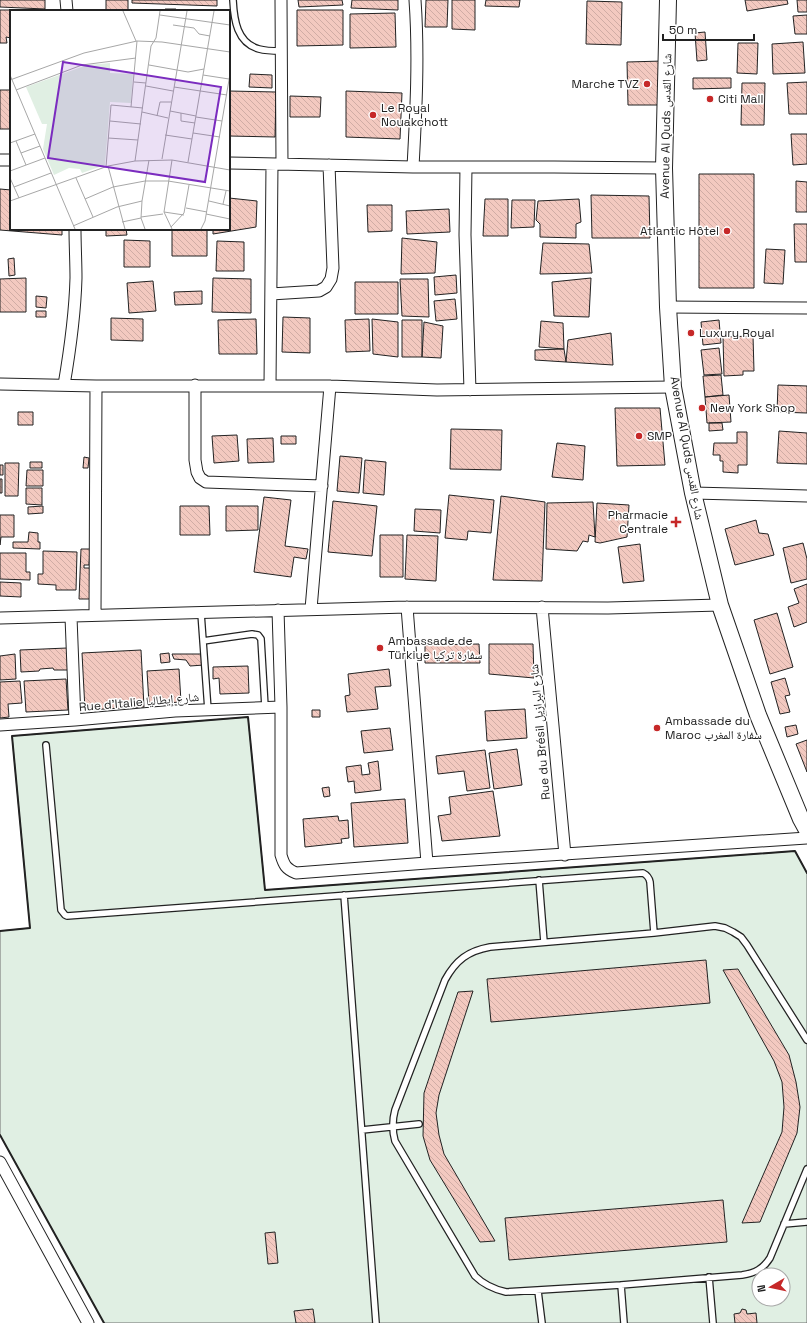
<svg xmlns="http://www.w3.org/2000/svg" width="807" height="1323" viewBox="0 0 807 1323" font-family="'Space Grotesk','Noto Naskh Arabic',sans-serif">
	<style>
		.green { fill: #e0efe3; stroke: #6f6f6f; fill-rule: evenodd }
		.building { fill: url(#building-back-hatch); stroke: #222 }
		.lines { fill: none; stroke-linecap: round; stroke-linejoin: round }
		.lane-casing { stroke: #222; stroke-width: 8 }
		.street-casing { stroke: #222; stroke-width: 13 }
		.secondary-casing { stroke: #222; stroke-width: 18 }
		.lane { stroke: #fff; stroke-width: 5.5 }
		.street { stroke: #fff; stroke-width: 11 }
		.secondary { stroke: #fff; stroke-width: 16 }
		.wall { stroke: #222; stroke-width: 2 }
		.poi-dot { fill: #c62828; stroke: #fff; stroke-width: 1.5 }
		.labels { text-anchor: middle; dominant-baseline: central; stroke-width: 3; stroke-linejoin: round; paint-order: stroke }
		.poi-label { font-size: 12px; fill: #222; stroke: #fff; text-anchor: start }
		.street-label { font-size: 12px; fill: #222; stroke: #fff }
		.inset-road { fill: none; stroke: #a7a7a7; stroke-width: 1 }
		.view { fill: #7b2cbf; fill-opacity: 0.15; stroke: #7b2cbf; stroke-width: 2 }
		.inset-edge { fill: none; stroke: #222; stroke-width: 2 }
	</style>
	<defs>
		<pattern id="building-back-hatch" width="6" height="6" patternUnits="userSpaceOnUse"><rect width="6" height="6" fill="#f3c9c0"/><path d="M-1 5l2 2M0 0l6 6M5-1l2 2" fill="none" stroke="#d0aca5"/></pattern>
	</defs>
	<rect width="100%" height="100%" fill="#fff"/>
	<!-- green -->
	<path class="green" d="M248,717l17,173 530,-39 12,22v450h-703l-104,-188v-204l30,-3 -18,-192zM759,1275h24v24h-24z"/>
	<!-- building -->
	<path class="building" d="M0,0h45v9l-45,-2z
		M106,0h22v11h-22z
		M132,0h85v6l-85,-3z
		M298,0h44l1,5 -44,2z
		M352,0h46v10l-47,-2z
		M426,0h22l-1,27h-22z
		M452,0h23v30l-23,-1z
		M486,0h34l-1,7 -34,-1z
		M745,0h42l1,4 -41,7z
		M797,0h10v12h-9z
		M587,1l35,1 -1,43 -35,-1z
		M165,9h11l-1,2h-10z
		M0,10h28l-17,1v27l-5,-1 1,6h-7z
		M297,10h46v35l-46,1z
		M395,13l1,34 -46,1v-34z
		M807,15v19h-12l-2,-18z
		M705,32l2,28 -10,1 -2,-28z
		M803,42l2,31 -32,1 -1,-30z
		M738,43h20l-1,31 -20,-1z
		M663,61v44h-35l-1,-43z
		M250,74l22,1v13l-23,-1z
		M693,78h38v10l-38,1z
		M807,82v32h-18l-2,-31z
		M742,83h23l-1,42h-23z
		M0,90h11v39h-11z
		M229,91l47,1 -1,45 -46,-1z
		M346,91l56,2 -2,46 -54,-2z
		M290,96l31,1 -1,20h-30z
		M791,134h16v30l-14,1z
		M699,174h55v114h-55z
		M796,181l11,1v30h-11z
		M0,189l11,1v39h51v6l-62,-5z
		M591,195l58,1 1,42h-58z
		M229,198l28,3 -1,26 -43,7v-5h16z
		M485,199h23v37h-25z
		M579,199l2,23 -5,2v14l-36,-1v-13l-4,-4 2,-19z
		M512,200h23l-1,27 -23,1z
		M367,205h25v26l-24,1z
		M449,209l1,23 -43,2 -1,-23z
		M794,224h13v38h-12z
		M106,229h20l1,6 -21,1z
		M172,229h35v27h-35z
		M402,238l35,4 -2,31 -34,1z
		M124,240l26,1v26h-26z
		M217,241l27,1v29h-28z
		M543,243l46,1 3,29 -52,1z
		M766,249l19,1 -2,34 -19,-1z
		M14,258l1,17 -6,1 -1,-17z
		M456,275l1,18 -22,2 -1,-18z
		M26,278v34h-26v-33z
		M213,278l38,1v34l-39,-1z
		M591,278l-2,39 -35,-1 -2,-34z
		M400,279h28l1,38 -27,-1z
		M153,281l3,30 -27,2 -2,-30z
		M355,282h43v32h-43z
		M202,291v13l-27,1 -1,-13z
		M36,296l11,1 -1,11 -10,-1z
		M455,299l2,20 -21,2 -2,-20z
		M36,311h10v6h-10z
		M283,317l27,1v35l-28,-1z
		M111,318l32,1v22l-32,-1z
		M256,319l1,35h-38l-1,-34z
		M369,319l1,32 -24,1 -1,-32z
		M372,319l26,3v35l-25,-3z
		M402,320h20v37h-20z
		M719,320l2,23 -18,2 -2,-23z
		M541,321l22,2 1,26 -25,-2z
		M424,322l19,4 -2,32 -19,-1z
		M611,333l2,32 -47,-3 2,-22z
		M753,336l1,35h-11v4l-19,1 -1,-39z
		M719,348l3,26 -18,1 -3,-25z
		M564,349l2,13 -31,-2v-10z
		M721,375l2,20 -18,2 -2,-21z
		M778,385l29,1v27l-30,-1z
		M729,395l2,27 -24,1 -2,-26z
		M615,408h45l5,57 -48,1z
		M18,412h15v13h-15z
		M709,423h13l1,7 -14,1z
		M451,429l51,1 -1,40 -51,-1z
		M779,431l28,2v31l-30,-1z
		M737,432h10v33h-9v8l-15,-1v-11h-3v-6h-7l1,-12h23z
		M237,435l2,26 -25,2 -2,-27z
		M281,436h15v8h-15z
		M273,438l1,24 -26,1 -1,-24z
		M557,443l28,3 -2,34 -31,-3z
		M340,456l22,2 -3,35 -22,-2z
		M84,457l5,1 -1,10h-5z
		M365,460l21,2 -2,33 -21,-2z
		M30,462h12v6h-12z
		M5,463h14l-1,33h-13z
		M0,465h3v10h-3z
		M27,470h16v16h-17z
		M0,479h2v14h-2z
		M26,488h16v17l-16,-1z
		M449,495l45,5 -3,33 -23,-2 -1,9 -22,-2z
		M501,496l44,6 -3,79 -49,-1z
		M264,497l27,3 -6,46 23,3 -2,10 -12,-2 -3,20 -37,-5z
		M333,501l44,5 -5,50 -44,-4z
		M593,502l2,35 -6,-2 -1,7 -5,-1 -6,10 -31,-2 1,-46z
		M597,503l32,2 -2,32 -27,6 -5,-1z
		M43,506v7l-15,1v-7z
		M180,506h29l1,29h-30z
		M226,506h32v24l-32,1z
		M415,509l26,1 -1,23 -26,-2z
		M0,515h14v22h-13l-1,8z
		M756,520l3,13 9,1 6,21 -39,10 -10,-36z
		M29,532l9,1v9h2v7l-27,-1v-6h15z
		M380,535h23v42h-23z
		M407,535l31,1 -2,45 -31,-2z
		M803,543l4,16v20l-16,4 -8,-35z
		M640,544l4,37 -21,2 -5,-36z
		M81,549h9l-1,16h-5v3h7l-1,31h-11z
		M43,551l34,1 -1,38h-20v-5l-18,-1v-10h5z
		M0,553h26v19h4v8l-30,-1z
		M0,582l21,1v14l-21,-1z
		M807,584v38l-13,5 -6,-20 11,-4 -5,-14z
		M777,613l16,54 -23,7 -16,-54z
		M479,644l1,19h-55v-18z
		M489,644h44l1,34 -45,-4z
		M67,648l1,22h-14l-1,-2 -13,1 -1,2 -18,1 -1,-22z
		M141,650l3,57 -59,3 -3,-57z
		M169,653l1,9 -9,1 -1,-9z
		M15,654l1,25 -16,1v-24z
		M172,654h31l1,11 -14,1 -4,-6 -12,-1z
		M248,666l1,27 -29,1 -1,-16 -6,1v-12z
		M179,669l2,33 -32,2 -2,-33z
		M389,669l2,17 -16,1 3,22 -31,3 -2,-16 5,-1 -2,-21z
		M785,678l5,17 -5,1 5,16 -10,2 -9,-32z
		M66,679l2,31 -42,2 -2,-31z
		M20,681l2,22 -14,1 1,13 -9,1v-36z
		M525,709l2,29 -40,3 -2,-30z
		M312,710h8v7h-8z
		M796,725l2,9 -11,3 -2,-10z
		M390,728l3,22 -29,3 -3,-22z
		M807,740v32l-11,-28z
		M517,749l5,36 -28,4 -5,-36z
		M485,750l5,38 -23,3 -3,-20 -26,3 -2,-18z
		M378,761l3,29 -26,3 -1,-12 -6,1 -2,-15 15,-2 1,10 8,-1 -2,-11z
		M329,787l1,9 -6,1 -2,-9z
		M493,791l7,45 -58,5 -4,-25 13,-2 -2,-17z
		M405,799l3,44 -54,4 -3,-44z
		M338,816l1,5 9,-1 1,18 -8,1 1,4 -37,4 -2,-28z
		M706,960l4,43 -219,19 -4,-43z
		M738,969l51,86 7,27 4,25 -3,26 -37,89 -18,1 40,-91 2,-25 -2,-25 -8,-21 -51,-91z
		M473,991l-34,104 -3,18 3,22 5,19 51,87 -15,1 -50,-82 -7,-24 1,-43 34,-101z
		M723,1200l4,42 -218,18 -4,-42z
		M275,1232l3,31 -10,1 -3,-31z
		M313,1309l2,14h-19l-2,-12z
		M742,1309l4,1 1,4 9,-1 1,10h-22l-1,-9 6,-1z"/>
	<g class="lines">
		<!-- lane casing -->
		<g class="lane-casing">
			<path id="lane" d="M233,0c1,20 4,43 26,49 7,2 15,2 22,2
				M201,613l7,97
				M203,641l49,-7 6,1 3,4 4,68
				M46,745l15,165 4,5 2,1 576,-43c4,2 6,4 7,9l4,51
				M539,880l5,62
				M344,895l32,428
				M807,1040l-60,-95 -6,-8 -8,-5 -8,-4 -10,-2 -61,7 -164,14c-22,4 -34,13 -45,33l-50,130c-3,11 -3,20 0,31l80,135c9,9 18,13 31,16l115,-7 121,-10c13,-2 21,-6 28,-17l37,-89
				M362,1130l57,-6
				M784,1224l23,-2
				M709,1277l4,46
				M621,1285l3,38
				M538,1291l4,32"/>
		</g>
		<!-- street casing -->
		<g class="street-casing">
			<path id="street" d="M66,0l1,11
				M281,0l1,164
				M0,160h11
				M229,163l184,4h141l110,1
				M413,167c3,-55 6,-111 2,-167
				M466,167l-1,68 5,155
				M271,294l48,-3 7,-4 5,-8 2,-11 -4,-103
				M668,307l139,1
				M0,384l96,2h234l107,4 236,-3
				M64,385c6,-35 11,-71 12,-107 0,-16 -1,-33 -1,-49
				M195,385v75l2,12 3,6 6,4 116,4
				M270,385l2,-221
				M693,493l114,3
				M407,607l20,256
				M542,607l23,248
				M311,609l19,-223
				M278,610l3,97v148c3,10 5,14 15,18l131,-10 380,-25
				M95,615l1,-229
				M71,617l4,103
				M0,618l407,-11 201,1 112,-3
				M0,725l75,-5 100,-9 106,-4
				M0,1162l88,161"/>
		</g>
		<!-- secondary casing -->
		<g class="secondary-casing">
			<path id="secondary" d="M668,0l-4,168 4,139 5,80 20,106 27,112 38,110 43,104 6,11"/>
		</g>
		<!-- lane -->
		<use href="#lane" class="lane"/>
		<!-- street -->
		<use href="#street" class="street"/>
		<!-- secondary -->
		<use href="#secondary" class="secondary"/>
		<!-- wall -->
		<path class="wall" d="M0,931l30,-3 -18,-192 236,-19 17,173 530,-39 12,22
			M0,1135l104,188"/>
	</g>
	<!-- markers -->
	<g class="poi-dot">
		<circle cx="647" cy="84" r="4"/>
		<circle cx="710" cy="99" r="4"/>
		<circle cx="373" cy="115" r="4"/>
		<circle cx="727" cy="231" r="4"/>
		<circle cx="691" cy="333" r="4"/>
		<circle cx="702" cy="408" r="4"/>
		<circle cx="639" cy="436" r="4"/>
		<path d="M674 516h4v4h4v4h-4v4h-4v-4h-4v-4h4z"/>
		<circle cx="380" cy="648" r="4"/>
		<circle cx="657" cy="728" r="4"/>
	</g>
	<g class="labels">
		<!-- poi labels -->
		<g class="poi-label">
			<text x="639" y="84" text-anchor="end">Marche TVZ</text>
			<text x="718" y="99">Citi Mall</text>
			<text x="381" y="108">Le Royal<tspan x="381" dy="14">Nouakchott</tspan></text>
			<text x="719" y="231" text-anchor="end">Atlantic Hôtel</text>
			<text x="699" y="333">Luxury Royal</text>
			<text x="710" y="408">New York Shop</text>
			<text x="647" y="436">SMP</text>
			<text x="668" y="515" text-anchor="end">Pharmacie<tspan x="668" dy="14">Centrale</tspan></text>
			<text x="388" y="641">Ambassade de<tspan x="388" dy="14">Türkiye سفارة تركيا</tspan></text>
			<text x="665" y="721">Ambassade du<tspan x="665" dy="14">Maroc سفارة المغرب</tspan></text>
		</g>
		<!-- street labels -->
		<g class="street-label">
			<text transform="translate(666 126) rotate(-89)">Avenue Al Quds شارع القدس</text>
			<text transform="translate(687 448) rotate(80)">Avenue Al Quds شارع القدس</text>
			<text transform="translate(139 702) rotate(-5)">Rue d'Italie شارع إيطاليا</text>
			<text transform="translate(540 732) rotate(-95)">Rue du Brésil شارع البرازيل</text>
		</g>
	</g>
	<!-- overview -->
	<g transform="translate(10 10)">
		<rect width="220" height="220" fill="#fff"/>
		<path d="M100,53v10l23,1 -2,29 -21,-1 -5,63 -23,8 -2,-4 -11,-1 -15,7 -11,-26 4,-25h-5l-16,-37 61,-22z" fill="#e0efe3"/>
		<path class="inset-road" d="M113,1l13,30M150,5l70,10M163,15l21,3 5,6 11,2M139,55l39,7 16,-3M0,65l65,154M193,65l26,4M0,70l74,-27 53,-12 25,1 68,10M124,72l12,1M136,76l27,5M164,77l53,8M6,80l66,-25 54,-7M121,97l6,-66M160,101l26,5M132,102l26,6M171,103v8l14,2M147,106l3,-14h11M186,107l26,4M100,111l31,3M183,123l27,4M155,125l27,4M98,128l30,2M6,131l10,24M0,133l25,-9M11,143l19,-7M152,149l25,-148M162,150l-8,52 8,17M125,151l16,-115 5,-8 4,-27M178,152l26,-151M98,156l17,63M96,157l5,-62 32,3M0,161l35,-13M0,168l9,20M66,168l17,39M4,177l37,-14M75,189l28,-12 32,-6h23l62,10M0,191l98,-35 27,-5 37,-1 58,10M199,191l21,5M213,194l3,-13M176,198l21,4M154,202l20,3M196,204l24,5M131,207l22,-3M112,212l19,-4M63,216l44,-19 25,-6M161,217l13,-14 5,-28M135,219l-4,-11 1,-17 7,-41M191,219l4,-8 25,-147"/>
		<path class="view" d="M53,52l158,25 -16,95 -157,-24z"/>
		<rect width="220" height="220" class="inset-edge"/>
	</g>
	<!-- north arrow -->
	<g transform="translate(771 1287) rotate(261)"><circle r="19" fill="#ffffff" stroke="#a7a7a7"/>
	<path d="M0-3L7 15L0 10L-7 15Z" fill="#c62828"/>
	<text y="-6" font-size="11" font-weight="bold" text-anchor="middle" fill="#222222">N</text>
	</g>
	<!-- scale -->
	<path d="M663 34v6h91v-6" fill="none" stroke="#222222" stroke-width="2"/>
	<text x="669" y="34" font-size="12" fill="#222222" stroke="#ffffff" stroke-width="3" paint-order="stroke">50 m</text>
</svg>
